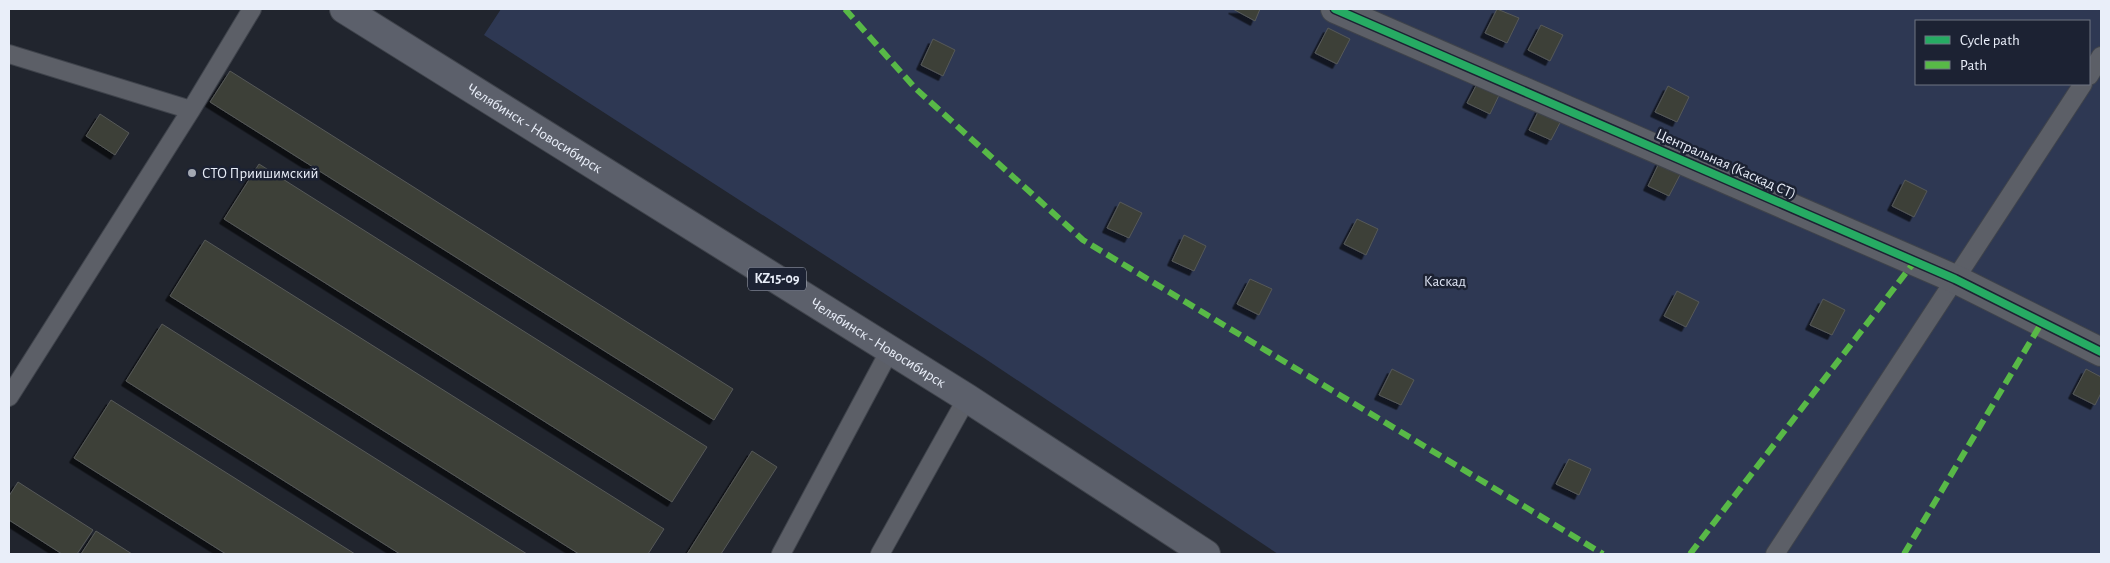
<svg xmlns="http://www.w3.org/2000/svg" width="2110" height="563" viewBox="0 0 2110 563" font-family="'Alegreya Sans',sans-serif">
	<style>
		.green { fill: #2e3853; fill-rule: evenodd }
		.building { fill: #3c3f39; stroke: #565958; filter: url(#shadow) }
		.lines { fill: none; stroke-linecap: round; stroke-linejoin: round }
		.service-casing { stroke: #3f434b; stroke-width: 20 }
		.minor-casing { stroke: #3f434b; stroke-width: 30 }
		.trunk-casing { stroke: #3f434b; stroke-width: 30 }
		.service { stroke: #5c5f67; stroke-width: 18 }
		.minor { stroke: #5c5f67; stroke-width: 28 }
		.trunk { stroke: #5c606b; stroke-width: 28 }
		.quiet { stroke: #58b947; stroke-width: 6; stroke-dasharray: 12 6; stroke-linecap: butt }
		.cycleway-casing { stroke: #1c2233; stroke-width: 11 }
		.cycleway { stroke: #26ab63; stroke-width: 8 }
		.poi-dot { fill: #a3a8b2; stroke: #1c2233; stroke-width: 2 }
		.labels { text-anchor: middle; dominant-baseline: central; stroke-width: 5; stroke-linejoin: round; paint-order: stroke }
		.shield { fill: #1c2233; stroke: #acb1be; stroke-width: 1 }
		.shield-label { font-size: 14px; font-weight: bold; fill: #e9eef9 }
		.street-label { font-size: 15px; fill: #e9eef9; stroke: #1c2233 }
		.poi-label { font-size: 15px; fill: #e9eef9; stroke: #1c2233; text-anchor: start }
		.park-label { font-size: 15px; fill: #dde3f3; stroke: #1c2233 }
	</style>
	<defs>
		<filter id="shadow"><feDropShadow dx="-4.5" dy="4.5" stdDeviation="0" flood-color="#0009"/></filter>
	</defs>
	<rect width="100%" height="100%" fill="#21252e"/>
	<!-- green -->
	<path class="green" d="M501,9h1600v545h-823l-294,-196 -500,-323zM1916,21h173v63h-173z"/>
	<!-- building -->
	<path class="building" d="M1233,9h27l-5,12z
		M1497,9l22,9 -12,25 -22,-10z
		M1541,25l22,10 -13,26 -22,-11z
		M1328,28l22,11 -13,25 -22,-11z
		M933,39l22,11 -12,26 -22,-11z
		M230,71l503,318 -19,31 -504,-318z
		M1480,78l22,11 -12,25 -23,-11z
		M1668,86l21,11 -12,25 -22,-10z
		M1542,104l22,11 -13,25 -22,-10z
		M100,114l29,19 -14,22 -29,-19z
		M1660,161l22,10 -13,25 -21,-10z
		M259,164l448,283 -35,55 -448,-283z
		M1905,180l22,11 -13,26 -22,-11z
		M1120,202l22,11 -13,25 -22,-10z
		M1357,219l21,10 -12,26 -22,-11z
		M1184,235l22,11 -12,25 -22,-10z
		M205,240l459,289 -16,25h-69l-409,-258z
		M1250,279l22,10 -13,26 -22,-11z
		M1677,291l22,11 -13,25 -22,-11z
		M1823,299l22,11 -13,25 -22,-10z
		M162,324l365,230h-127l-274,-173z
		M1392,369l22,11 -13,25 -22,-10z
		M2086,369l15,8v16l-6,12 -22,-11z
		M111,400l244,154h-129l-152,-96z
		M752,451l25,16 -56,87h-34z
		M1569,459l22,10 -12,26 -23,-11z
		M18,482l75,48 -16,24h-15l-53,-34v-24z
		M96,531l36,23h-51z"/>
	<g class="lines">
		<!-- service casing -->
		<g class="service-casing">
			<path id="service" d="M9,54l182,56
				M2089,76l12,-20
				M9,397l182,-287 61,-101
				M781,554l109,-204
				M880,554l87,-156
				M1775,554l308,-470"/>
		</g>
		<!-- minor casing -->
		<g class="minor-casing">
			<path id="minor" d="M1335,9l620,270 146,73"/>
		</g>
		<!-- trunk casing -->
		<g class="trunk-casing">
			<g id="trunk">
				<path id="s1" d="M344,9l623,389 239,156"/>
			</g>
		</g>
		<!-- service -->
		<use href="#service" class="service"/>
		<!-- minor -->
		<use href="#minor" class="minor"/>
		<!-- trunk -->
		<use href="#trunk" class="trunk"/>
		<!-- quiet -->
		<path class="quiet" d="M845,9l70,79 168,152 520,314
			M1690,554l225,-293
			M1904,554l138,-232"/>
		<!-- cycleway casing -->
		<g class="cycleway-casing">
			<path id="cycleway" d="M1335,9l620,270 146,73"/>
		</g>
		<!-- cycleway -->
		<use href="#cycleway" class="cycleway"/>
	</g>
	<!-- markers -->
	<circle class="poi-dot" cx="192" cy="173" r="5"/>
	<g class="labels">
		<!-- shield labels -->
		<rect class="shield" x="748" y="267.5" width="58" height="23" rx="4"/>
		<g class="shield-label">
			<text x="777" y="279">KZ15-09</text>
		</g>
		<!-- street labels -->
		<g class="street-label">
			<text stroke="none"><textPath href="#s1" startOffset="225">Челябинск - Новосибирск</textPath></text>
			<text transform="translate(1726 164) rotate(24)">Центральная (Каскад СТ)</text>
			<text stroke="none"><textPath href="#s1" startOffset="630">Челябинск - Новосибирск</textPath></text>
		</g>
		<!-- poi labels -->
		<g class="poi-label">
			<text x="202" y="173">СТО Приишимский</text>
		</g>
		<!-- park labels -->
		<g class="park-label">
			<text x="1445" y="281">Каскад</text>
		</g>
	</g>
	<!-- border -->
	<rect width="2110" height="563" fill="none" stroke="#e9eef9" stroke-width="20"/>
	<!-- legend -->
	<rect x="1915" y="20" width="175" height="65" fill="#1c2233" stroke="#6e7482"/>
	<rect x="1925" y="36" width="25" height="8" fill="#26ab63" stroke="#6e7482"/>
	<text x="1960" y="45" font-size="15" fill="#e9eef9">Cycle path</text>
	<rect x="1925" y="61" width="25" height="8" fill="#58b947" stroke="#6e7482"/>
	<text x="1960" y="70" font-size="15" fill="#e9eef9">Path</text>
</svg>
